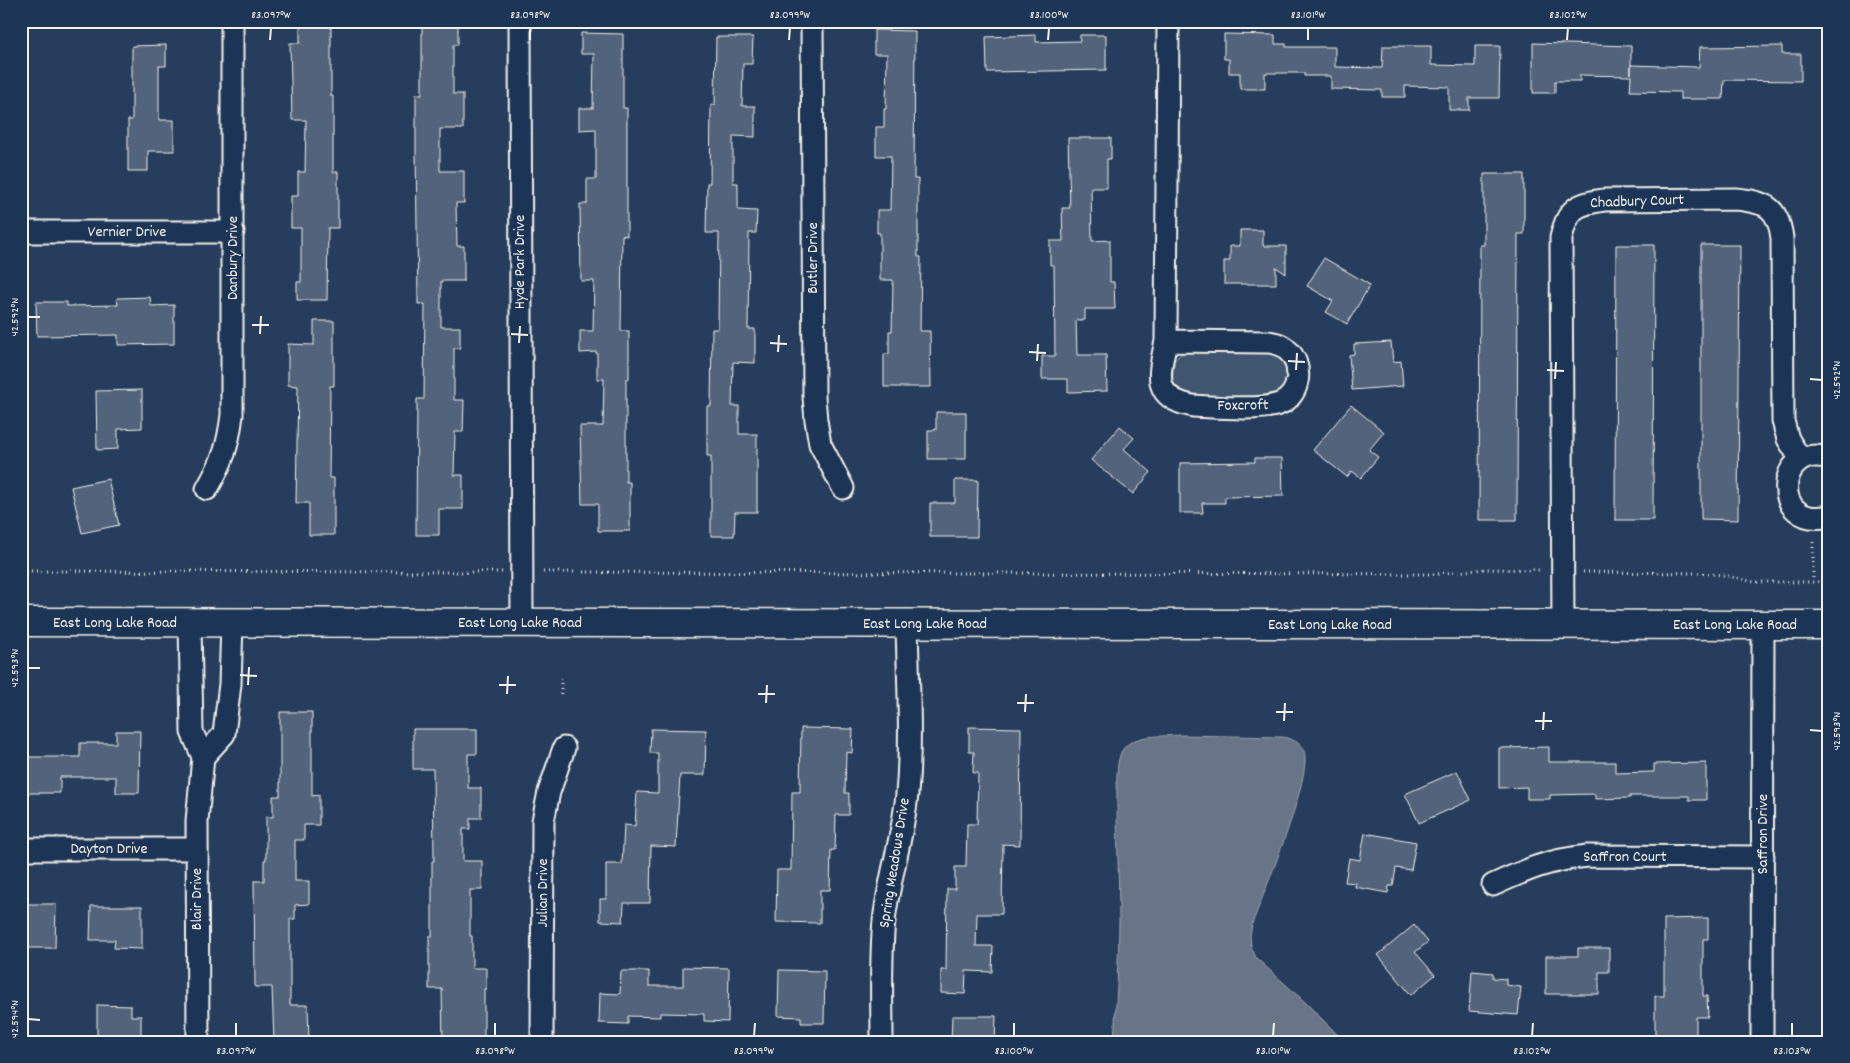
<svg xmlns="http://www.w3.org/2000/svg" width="1850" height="1063" viewBox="0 0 1850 1063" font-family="Dekko,sans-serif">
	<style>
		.green { fill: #40546f; stroke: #9aa2ac }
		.water { fill: #677588; stroke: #9fa7ae }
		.building { fill: #52647b; stroke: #f4f1e8 }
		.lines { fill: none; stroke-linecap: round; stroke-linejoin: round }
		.minor-casing { stroke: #f4f1e8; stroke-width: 25 }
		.major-casing { stroke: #f4f1e8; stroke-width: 31 }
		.path { stroke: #f4f1e8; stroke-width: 3; stroke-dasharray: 1 4; stroke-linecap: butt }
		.minor { stroke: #1d3557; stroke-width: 21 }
		.major { stroke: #1d3557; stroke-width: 28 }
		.ticks { fill: none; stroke: #f4f1e8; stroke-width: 2 }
		.labels { text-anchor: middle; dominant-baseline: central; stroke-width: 4.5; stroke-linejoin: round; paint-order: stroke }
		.street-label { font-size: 16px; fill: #f4f1e8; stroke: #1d3557 }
		.neatline { fill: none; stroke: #f4f1e8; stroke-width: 2 }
		.ticks-label { font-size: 12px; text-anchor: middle; fill: #f4f1e8 }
	</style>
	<rect width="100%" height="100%" fill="#263d5d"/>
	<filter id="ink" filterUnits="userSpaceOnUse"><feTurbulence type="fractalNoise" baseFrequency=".02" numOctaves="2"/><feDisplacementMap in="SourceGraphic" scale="10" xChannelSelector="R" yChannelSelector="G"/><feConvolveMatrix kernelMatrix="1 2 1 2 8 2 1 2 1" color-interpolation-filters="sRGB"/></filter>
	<g filter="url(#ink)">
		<!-- green -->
		<path class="green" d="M1184,352h88l12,9 4,12 -1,11 -8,10 -15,5 -76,-2c-23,-8 -25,-32 -4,-45z"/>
		<!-- water -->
		<path class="water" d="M1180,735l103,2c9,2 17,5 21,14 9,25 -41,144 -52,173l-2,12 1,10 5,12 47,42 42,42h-231c2,-41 5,-82 5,-122 0,-40 -2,-79 -2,-118 0,-14 -2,-42 6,-53 12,-16 40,-12 57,-14z"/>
		<!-- building -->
		<path class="building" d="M300,24l31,1v71h2v76h5v56h-10l-1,72h-30v-18h4v-54h-10v-32h7v-24h7l1,-52h-14l-2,-77h10z
			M422,24h36v21h-5v49h10v35h-23v42h24v32h-8l1,43h7v35h-23v46h19v21h-6v52h10l-1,32h-8l-1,43h9v34h-24v26h-23l1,-136h7l1,-95h-7l-2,-152v-58h6z
			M874,30l41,1 -1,148h4v78h3l-1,74h10l1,56h-47v-33h5v-23h3l1,-51h-13v-47h-3v-23h13l1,-54h-15v-29h8v-18h2l1,-55h-13z
			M581,33l42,1v74h4v128l-5,-1 -1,96h8v48h-3v103h4v49h-32v-27h-16l-2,-78h23l1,-47h-7v-27l-17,1v-22h13l1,-50h-13l-1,-77h7v-25h9v-50l-17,1v-22h14l1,-54h-13z
			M1224,34l51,1v9h11v3h49v20l47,1 1,-22h48v19l44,1v-20h25l-1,52h-30v12h-20v-23l-44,-1v11h-23v-7l-51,-1v-13h-27v-3h-39v16h-25v-16h-11v-14h-5z
			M1036,35v7l44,-1v-6h26v35l-119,2 -1,-35z
			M716,37h37l-1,27h-9l-1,42h13v31l-22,-1v47h5v27l19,1 -1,22h-7l-1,96h7v34l-22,-1 -1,44h7v28h18v78h-22l-1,24h-23v-80h-4v-50h4l1,-77h6l1,-96h-13l1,-50h3l1,-78h4z
			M1533,43l98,3v28v-9l68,2 1,-20 82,-1v8h19v27l-77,-1 -1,19h-43v-7l-50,-1 1,-15 -51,-1v6h-25v12h-22z
			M166,45v21h-7v54h15v31h-26v20h-20v-51h4v-74z
			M1068,138h43v21h-4v29h-16l1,53 18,-1v42h4l1,27h-30v11h-9l1,35h29l1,36 -39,1v-13h-26v-23h13l-1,-91h-4v-24h13l-1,-33h8z
			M1484,174h40v60h-6l-1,286h-38l1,-275h4z
			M1240,230h23v16h23v28l-10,-7v17h-52v-23h6v-15h10z
			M1616,245h38l-1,275h-38z
			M1701,245h39l-2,275 -37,-1z
			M1324,258l46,27 -23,39 -21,-12 7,-11 -26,-15z
			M150,297l1,9 23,-1v39l-56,1v-10l-81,1 -1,-34h31v4l51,-1 -1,-7z
			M314,321h20v65h-4l-1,92h5v57h-25v-32h-13l2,-117 -10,-1v-41l26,1z
			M1391,342l2,20 8,-1 2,25 -51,4 -3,-35 5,-1v-10z
			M142,390v38l-24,1v20l-21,1 -1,-59z
			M1351,405l33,27 -15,18 9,7 -17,21 -9,-7 -5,6 -34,-27z
			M936,412h30v47h-38v-29h8z
			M1120,426l14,12 -10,11 27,23 -18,22 -42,-34z
			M1255,458h27l1,38 -58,1v6h-23l1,10h-23v-50l75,-1z
			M108,479l11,46 -37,8 -11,-46z
			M955,480h23l-1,57h-47v-34h25z
			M280,712h32v84l7,-1v30h-15v15h-9v41h14v23l-14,1v14h-5v86h18l1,37h-35l-2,-55h-17l-1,-106h10v-21h2v-43h7v-21h7z
			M969,727l52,1 -1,117 -17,-1 -1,70h-25l-1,32h17l-1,26 -26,-1 -1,23 -24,-1v-23h5l1,-81h8v-22h11l1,-43h10l1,-51h-5l1,-21h-5z
			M801,728l52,1 -1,24 -6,-1 -1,41h4v22h-13l-1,35h-4l-1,40h-10v33l-44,-1 1,-52h14l1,-78h8z
			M413,729h64v25h-9v34h13v30h-11v11h-7v32h19v29h-12v46h2v32h14v21h-2v53h-41l-1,-53h-13v-53h3v-75h2l-1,-92h-20z
			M651,729l55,1 -1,45h-25l-4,72 -25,-1 -1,57h-26l-1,19 -23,-1v-22h6v-35h16l2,-39 11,1 2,-34 21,1v-40h-8z
			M116,731h24l-1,62h-23v-16h-56v16h-39v-36h59v-14h36z
			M1549,747v15h66v11l39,-1v-8l52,-1v37h-17v-4h-59v2l-35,1v-5l-45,1v4h-23v-12l-28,1v-40z
			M1457,771l14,29 -52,23 -14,-29z
			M1365,833l51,9 -5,28 -15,-2 -3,18h-4l-1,7 -33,-6 1,-4 -11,-1 4,-24 11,2z
			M24,904h32l-1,44h-34v-27h3z
			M91,906h51v43l-28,-1 1,-8h-25z
			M1708,918v21h-5v57h4l1,21h-12v25h-41v-46h9v-77z
			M1414,925l14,17 -13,10 20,23 -24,20 -33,-40z
			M1578,948h31v24h-10v22h-53v-38h32z
			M683,967l46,1 -1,54 -24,-1v-7l-44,-1v4l-32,-1v8l-29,-1 1,-30 20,1 1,-23h28v15h34z
			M779,970l46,1 -1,52h-23v-6l-23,-1z
			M1472,971l21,2v5l13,1v6l15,2 -3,28 -49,-4z
			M97,1005l34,1v10h10v26h-44z
			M952,1016h44l-1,26h-44z"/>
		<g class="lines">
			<!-- minor casing -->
			<g class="minor-casing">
				<path id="minor" d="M520,21l2,602
					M812,21l2,376 2,23 4,24 23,44
					M21,232h212
					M1166,341l103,1c6,1 12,2 17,7 18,14 15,47 -7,55 -19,7 -64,3 -86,2 -42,-8 -34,-32 -27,-65z
					M1166,341l2,-320
					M1829,458c-54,-16 -59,72 0,58
					M207,489c16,-28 21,-42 25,-74v-394
					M190,623l2,109 11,25 21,-23 6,-50 2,-61
					M1563,626l-2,-388c7,-29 14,-34 43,-38l132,-1c29,3 42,7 46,39l1,183 5,18 13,21
					M21,849h176
					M1493,885c35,-16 56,-25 95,-29l175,1
					M198,1042l-1,-221 6,-64
					M542,1042l1,-221 6,-29 15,-44
					M882,1042c0,-40 -2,-81 2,-121 5,-43 19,-84 23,-127 5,-56 1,-114 0,-170
					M1762,1042l1,-417"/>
			</g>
			<!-- major casing -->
			<g class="major-casing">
				<path id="major" d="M21,622l1808,3"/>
			</g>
			<!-- path -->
			<path class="path" d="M1813,542v40
				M21,571l481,1
				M543,572l894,2 48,-5 56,1
				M1583,572l115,1 25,2 31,7h75
				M561,678v20"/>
			<!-- minor -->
			<use href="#minor" class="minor"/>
			<!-- major -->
			<use href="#major" class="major"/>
		</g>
	</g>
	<!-- ticks -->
	<path class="ticks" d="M270,40l1,-12M530,40v-12M789,40l1,-12M1048,40l1,-12M1308,40v-12M1567,40l1,-12M28,317h12M252,325h17M260,334l1,-18M511,334l17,1M519,343l1,-17M770,343l17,1M778,352l1,-17M1029,352l17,1M1037,361l1,-17M1288,361l17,1M1296,370l1,-17M1547,370l17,1M1555,379l1,-17M1810,379l12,1M28,668h12M240,675l17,1M248,685l1,-18M499,685h17M507,694l1,-18M758,694h17M766,703l1,-18M1017,703h17M1025,712l1,-18M1276,712h17M1284,721l1,-18M1535,721h17M1543,730l1,-18M1810,730l12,1M28,1019l12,1M236,1036v-13M495,1036v-13M754,1036l1,-13M1014,1036v-13M1273,1036l1,-13M1532,1036l1,-13M1792,1036v-13"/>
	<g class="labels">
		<!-- street labels -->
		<g class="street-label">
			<text transform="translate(1637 202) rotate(-2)">Chadbury Court</text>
			<text x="127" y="232">Vernier Drive</text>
			<text transform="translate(233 258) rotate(-90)">Danbury Drive</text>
			<text transform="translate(813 258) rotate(-90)">Butler Drive</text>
			<text transform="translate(520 262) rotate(-90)">Hyde Park Drive</text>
			<text transform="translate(1243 406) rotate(-1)">Foxcroft</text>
			<text x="115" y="623">East Long Lake Road</text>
			<text x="520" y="623">East Long Lake Road</text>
			<text x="925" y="624">East Long Lake Road</text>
			<text x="1330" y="625">East Long Lake Road</text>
			<text x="1735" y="625">East Long Lake Road</text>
			<text transform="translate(1763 834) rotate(-90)">Saffron Drive</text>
			<text x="109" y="849">Dayton Drive</text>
			<text x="1625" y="857">Saffron Court</text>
			<text transform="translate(895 863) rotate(-81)">Spring Meadows Drive</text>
			<text transform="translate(543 893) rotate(-90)">Julian Drive</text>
			<text transform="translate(197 899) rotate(-90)">Blair Drive</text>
		</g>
	</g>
	<!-- margin -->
	<rect width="1850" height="1063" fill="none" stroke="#1d3557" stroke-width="55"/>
	<rect x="28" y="28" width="1794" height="1008" class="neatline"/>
	<g class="ticks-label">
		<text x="271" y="18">83.097°W</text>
		<text x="530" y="18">83.098°W</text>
		<text x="790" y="18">83.099°W</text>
		<text x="1049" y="18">83.100°W</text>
		<text x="1308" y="18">83.101°W</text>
		<text x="1568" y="18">83.102°W</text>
		<text transform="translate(14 317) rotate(-90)" y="4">42.592°N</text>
		<text transform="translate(1836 380) rotate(-90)" y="4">42.592°N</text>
		<text transform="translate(14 668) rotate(-90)" y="4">42.593°N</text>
		<text transform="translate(1836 731) rotate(-90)" y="4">42.593°N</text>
		<text transform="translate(14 1019) rotate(-90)" y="4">42.594°N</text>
		<text x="236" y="1054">83.097°W</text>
		<text x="495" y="1054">83.098°W</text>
		<text x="754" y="1054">83.099°W</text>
		<text x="1014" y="1054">83.100°W</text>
		<text x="1273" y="1054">83.101°W</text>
		<text x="1532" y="1054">83.102°W</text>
		<text x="1792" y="1054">83.103°W</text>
	</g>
</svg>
